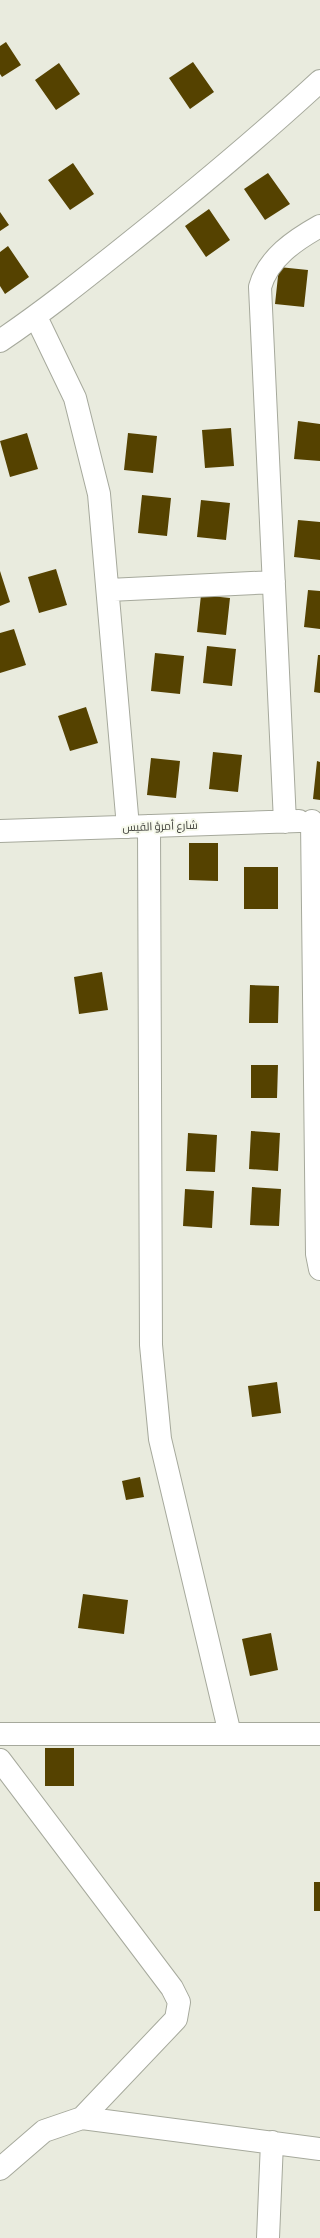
<svg xmlns="http://www.w3.org/2000/svg" width="320" height="2238" viewBox="0 0 320 2238" font-family="Georgia,Cairo,serif">
	<style>
		.building { fill: #554200 }
		.lines { fill: none; stroke-linecap: round; stroke-linejoin: round }
		.minor-casing { stroke: #a6a99c; stroke-width: 24 }
		.minor { stroke: #fff; stroke-width: 22 }
		.labels { text-anchor: middle; dominant-baseline: central; stroke-width: 4; stroke-linejoin: round; paint-order: stroke }
		.street-label { font-size: 11px; fill: #3c3d38; stroke: #f6f9eb }
	</style>
	<rect width="100%" height="100%" fill="#e9ebde"/>
	<!-- building -->
	<path class="building" d="M6,42l15,23 -19,12 -2,-3v-28z
		M193,62l21,30 -24,17 -21,-31z
		M59,63l21,31 -24,16 -21,-30z
		M73,163l21,31 -24,16 -22,-30z
		M268,173l22,31 -25,16 -21,-31z
		M209,209l21,31 -24,17 -21,-31z
		M0,212l9,13 -9,6z
		M8,246l21,31 -24,17 -5,-8v-34z
		M279,267l29,3 -4,37 -29,-3z
		M298,421l22,3v37l-26,-2z
		M231,428l3,38 -29,2 -3,-38z
		M27,433l11,36 -28,8 -10,-36z
		M128,433l29,3 -4,37 -29,-3z
		M142,495l29,3 -4,38 -29,-3z
		M201,500l29,3 -4,37 -29,-3z
		M298,520l22,2v38l-26,-3z
		M56,569l11,36 -28,8 -11,-36z
		M0,571l10,31 -10,4z
		M308,590l12,1v38l-16,-2z
		M201,595l29,3 -4,37 -29,-3z
		M14,629l12,36 -26,8v-40z
		M207,646l29,3 -4,37 -29,-3z
		M155,653l29,3 -4,38 -29,-3z
		M318,655h2v38l-6,-1z
		M86,707l12,36 -28,8 -12,-35z
		M213,752l29,3 -4,37 -29,-3z
		M151,758l29,3 -4,37 -29,-3z
		M317,761l3,1v38l-7,-1z
		M189,843h29v38l-29,-1z
		M244,867h34v42h-34z
		M102,972l6,38 -29,4 -5,-37z
		M250,985l29,1 -1,37h-29z
		M251,1065h27l-1,33h-26z
		M251,1131l29,2 -2,38 -29,-2z
		M188,1133l29,2 -2,37 -29,-1z
		M252,1187l29,2 -2,37 -29,-1z
		M185,1189l29,2 -2,37 -29,-2z
		M277,1382l4,31 -29,4 -4,-31z
		M140,1477l4,20 -18,3 -4,-19z
		M83,1594l45,6 -4,34 -46,-6z
		M271,1633l7,37 -28,6 -8,-37z
		M45,1748h29v38h-29z
		M314,1882h6v29h-6z"/>
	<g class="lines">
		<!-- minor casing -->
		<g class="minor-casing">
			<path id="minor" d="M36,317l39,81 24,96 29,333
				M0,341c43,-29 83,-61 123,-93 68,-54 134,-109 197,-167
				M109,590l165,-8
				M312,821l5,433 3,15
				M285,822l-25,-535c8,-29 35,-47 60,-61
				M149,826l2,519 9,94 70,295
				M0,831l299,-10
				M0,1734h320
				M0,1760l172,228 7,14 -3,17 -94,99
				M0,2169l44,-38 38,-13 238,31
				M268,2238l4,-96"/>
		</g>
		<!-- minor -->
		<use href="#minor" class="minor"/>
	</g>
	<g class="labels">
		<!-- street labels -->
		<g class="street-label">
			<text transform="translate(160 826) rotate(-2)">شارع أمرؤ القيس</text>
		</g>
	</g>
</svg>
